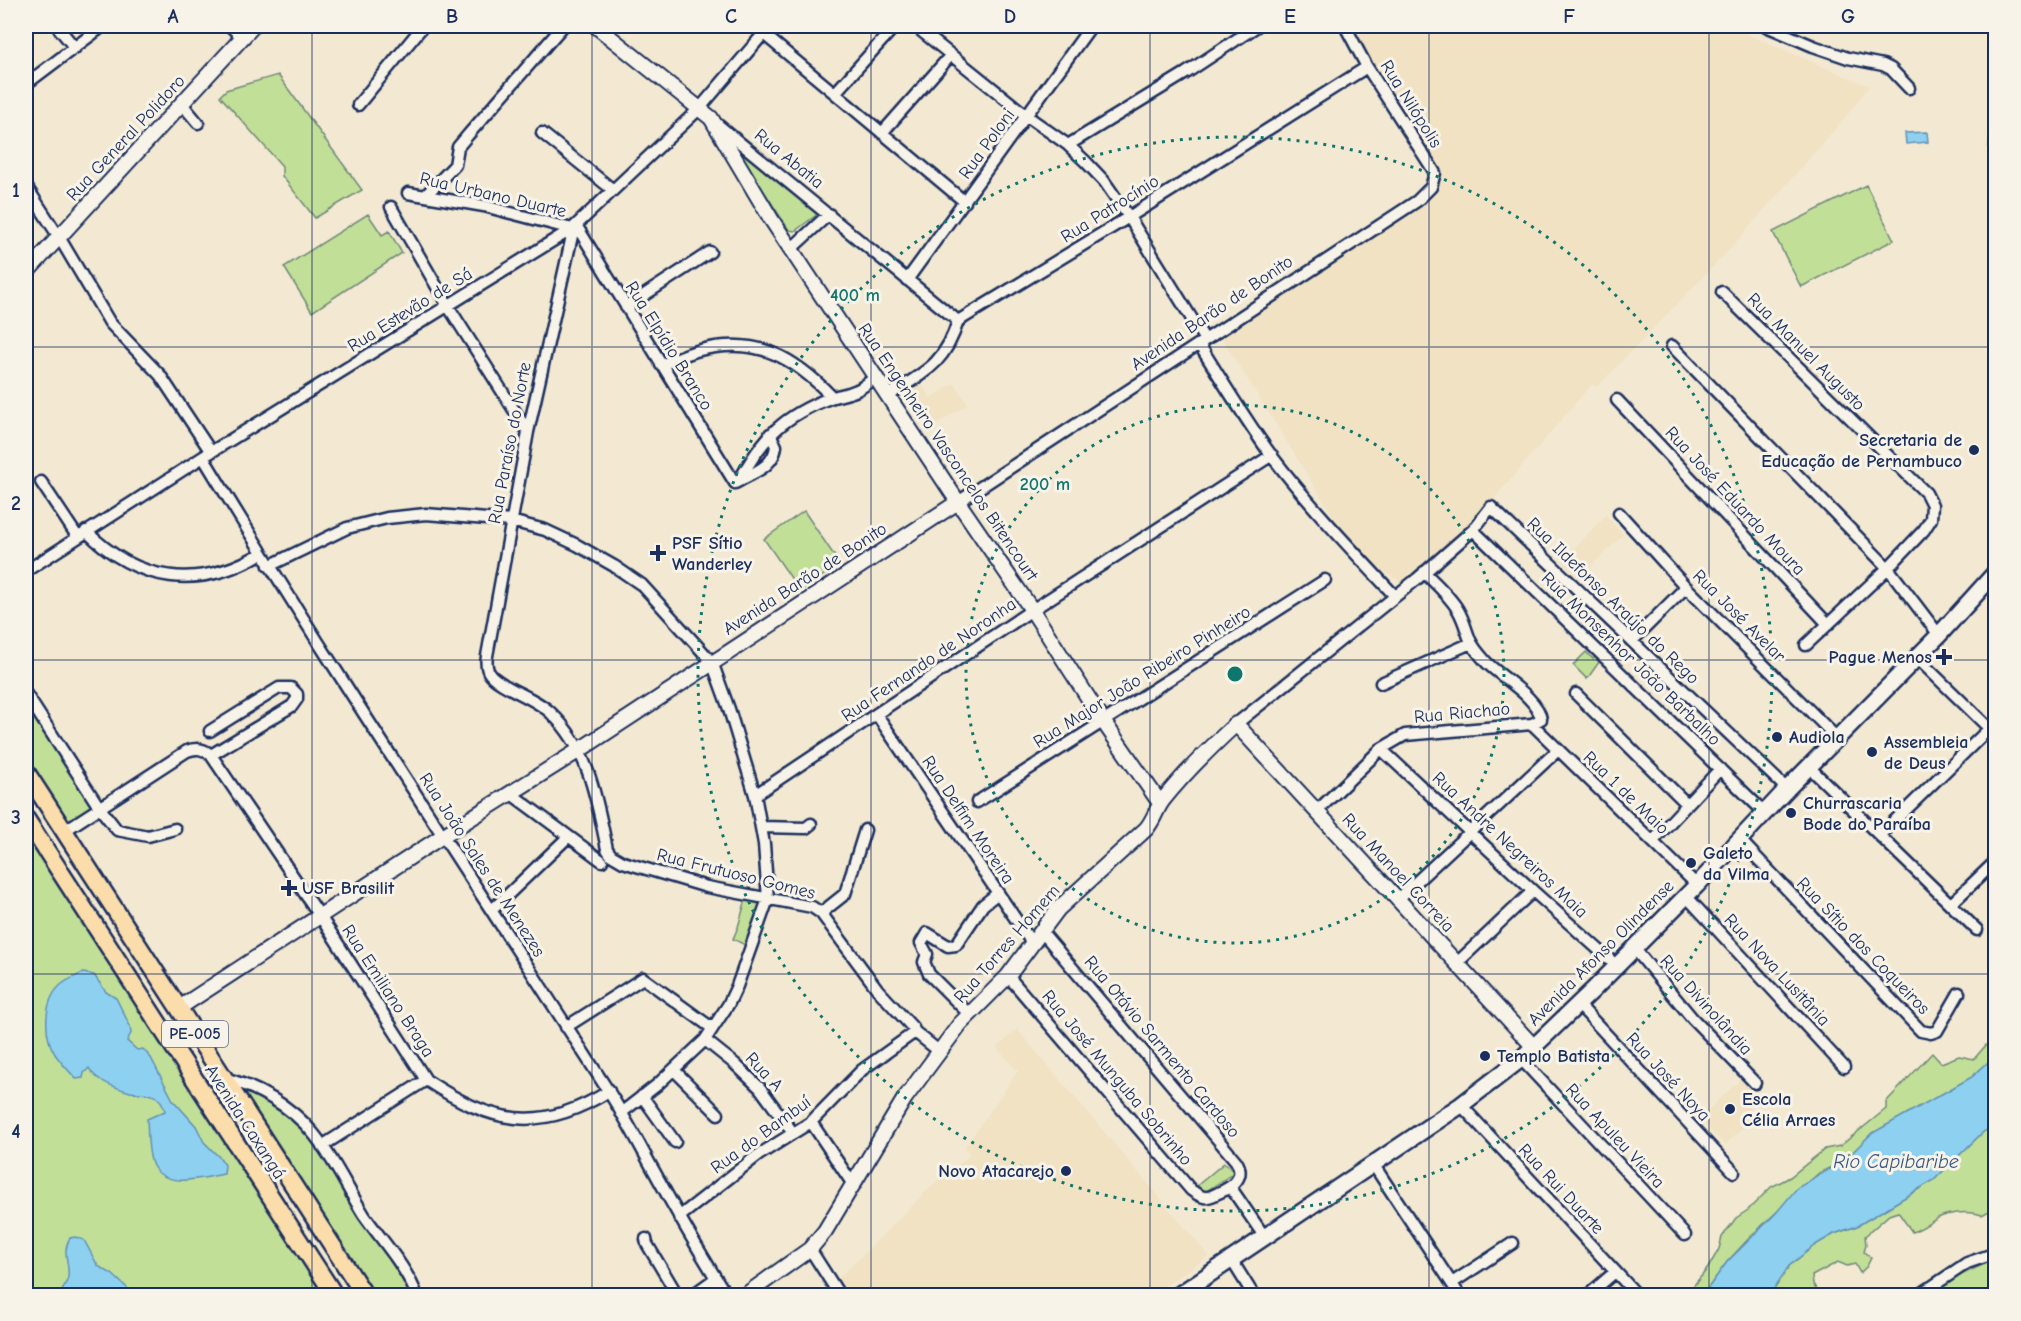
<svg xmlns="http://www.w3.org/2000/svg" width="2021" height="1321" viewBox="0 0 2021 1321" font-family="'Comic Neue',sans-serif">
	<style>
		.built { fill: #f0e2c3 }
		.green { fill: #c2df97; stroke: #6e877a; stroke-width: 1.5 }
		.water { fill: #8ed0f0; stroke: #6090b6; stroke-width: 1.5 }
		.lines { fill: none; stroke-linecap: round; stroke-linejoin: round }
		.minor-casing { stroke: #1b2f5e; stroke-width: 15 }
		.tertiary-casing { stroke: #1b2f5e; stroke-width: 18 }
		.secondary-casing { stroke: #1b2f5e; stroke-width: 20 }
		.primary-casing { stroke: #1b2f5e; stroke-width: 21 }
		.minor { stroke: #f7f3e8; stroke-width: 10 }
		.tertiary { stroke: #f7f3e8; stroke-width: 14 }
		.secondary { stroke: #f7f3e8; stroke-width: 15 }
		.primary { stroke: #fbddab; stroke-width: 16 }
		.grid { fill: none; stroke: #1b2f5e; stroke-width: 1.5; stroke-opacity: 0.55 }
		.ring { fill: none; stroke: #0f766e; stroke-width: 3; stroke-dasharray: 3 6 }
		.poi-dot { fill: #1b2f5e; stroke: #f7f3e8; stroke-width: 2 }
		.labels { text-anchor: middle; dominant-baseline: central; stroke-width: 6; stroke-linejoin: round; paint-order: stroke }
		.shield { fill: #f7f3e8; stroke: #5d6a87; stroke-width: 1.5 }
		.shield-label { font-size: 16px; font-weight: bold; fill: #1b2f5e }
		.street-label { font-size: 18px; fill: #1b2f5e; stroke: #f7f3e8 }
		.poi-label { font-size: 18px; font-weight: bold; fill: #1b2f5e; stroke: #f7f3e8; text-anchor: start }
		.water-label { font-size: 20px; font-style: italic; fill: #385782; stroke: #f7f3e8 }
		.centre { fill: #0f766e; stroke: #f7f3e8; stroke-width: 3 }
		.ring-label { font-size: 18px; text-anchor: middle; font-weight: bold; fill: #0f766e; stroke: #f7f3e8; stroke-width: 6; stroke-linejoin: round; paint-order: stroke }
		.neatline { fill: none; stroke: #1b2f5e; stroke-width: 2 }
		.grid-label { font-size: 20px; text-anchor: middle; font-weight: bold; fill: #1b2f5e }
	</style>
	<rect width="100%" height="100%" fill="#f3e9d2"/>
	<filter id="ink" filterUnits="userSpaceOnUse"><feTurbulence type="fractalNoise" baseFrequency=".0167" numOctaves="2"/><feDisplacementMap in="SourceGraphic" scale="12" xChannelSelector="R" yChannelSelector="G"/><feConvolveMatrix kernelMatrix="1 2 1 2 8 2 1 2 1" color-interpolation-filters="sRGB"/></filter>
	<g filter="url(#ink)">
		<!-- built -->
		<path class="built" d="M1353,26h375l141,60 -24,32 -117,133 -131,136 -6,-2 -117,137 -71,62 -46,-30 -141,-225 221,-146z
			M918,378l13,20 23,-15 14,21 -38,25 -27,-41z
			M1606,515l17,20 -44,43 -17,-17z
			M1017,1029l192,227 -58,39h-306l-8,-15 102,-101 31,-24 -5,-8 53,-76 -21,-23z
			M1743,1077l13,13 -7,11 4,17 -28,27 -26,-26z"/>
		<!-- green -->
		<path class="green" d="M278,75l84,115 -47,28 -33,-42v-10l-62,-70 6,-6z
			M1991,113h4v35h-6z
			M729,138l90,75 -24,18 -6,-1z
			M1866,185l28,55 -93,47 -28,-55z
			M368,214l14,21 7,-4 13,22 -90,59 -28,-45z
			M804,511l36,53 -40,27 -36,-52z
			M1586,652l7,7 7,-6 2,5 -15,21 -14,-14z
			M26,706l66,101 -20,13 -9,-4 -37,-58z
			M26,834l303,461h-303z
			M746,899l16,3 -13,45 -16,-8 5,-12z
			M1995,1019v37l-23,21 -101,57 -27,27 -25,12 -66,61 -26,28 -24,33 -18,1 23,-28 11,-19 3,-12 14,-19 12,-8 23,-23 19,-10 35,-28 15,-3 46,-37v-7l46,-49 9,10 18,-7 15,3 19,-22 -2,-12z
			M240,1089c27,11 50,26 70,47l102,159h-37z
			M1995,1124v71l-5,4 1,11 -9,5c-12,-4 -32,-3 -44,3 -9,5 -16,11 -26,14l-14,-20 -9,3 -24,21 1,9 -2,7 7,6 -4,8 -7,7 -5,-9 -8,2 -9,-4 -26,14 1,8 7,11 -50,1 19,-30 26,-21 19,-11 23,-8 77,-46 48,-47z
			M1224,1163l9,8 -1,3 -27,18h-4l-4,-5 2,-3z
			M1995,1259v36l-79,1z"/>
		<!-- water -->
		<path class="water" d="M1927,132l1,10 -22,2 -1,-11z
			M83,973l11,2 12,17 10,6 14,28 1,7 -4,8 10,9 6,-1 8,9 22,42 23,26 8,16 17,17 4,6 -1,9c-20,4 -58,15 -71,-8 -6,-12 -5,-33 -6,-47l18,-8c-1,-4 -4,-11 -7,-13 -8,-6 -19,-4 -28,-6 -13,-4 -35,-11 -41,-24l-5,5 -1,5 -7,1c-7,-8 -15,-16 -21,-25 -12,-19 -12,-55 7,-70 6,-5 15,-8 21,-11z
			M1995,1056v68l-13,9 -48,47 -77,46 -23,8 -19,11 -26,21 -19,29h-67l24,-33 49,-49 21,-25 47,-27 27,-27 101,-57z
			M75,1237l9,3 14,26 14,8 23,21h-73c-1,-7 5,-11 6,-18 2,-14 -7,-25 2,-39z"/>
		<g class="lines">
			<!-- minor casing -->
			<g class="minor-casing">
				<path id="minor" d="M57,26l18,22
					M230,26l12,11
					M754,26l211,176
					M915,26l112,90 41,29 18,17 18,19 25,36 76,123
					M1766,26l47,20 35,12 35,7 8,4 18,19
					M26,84l77,-58
					M835,93l60,-67
					M182,104l16,19
					M358,105l65,-79
					M717,124l241,197
					M542,133l71,57
					M882,133l69,-78
					M1068,145l118,-72 71,-47
					M26,186l33,51 51,86 50,52 51,77
					M408,193l76,13 88,23
					M426,195l29,-30 3,-18 10,-12 95,-109
					M391,207l57,99 80,126
					M576,225l159,258 4,-2c24,-44 44,-65 91,-83 9,-3 19,-4 27,-8 7,-3 13,-9 19,-14
					M574,227l-46,205 -41,224c-1,7 -1,13 3,18 11,14 47,24 62,40 37,35 45,87 55,135l4,6 12,7 84,25 105,20 9,6 57,77 35,38 2,4 25,20
					M791,249l38,-35
					M907,280l184,-254
					M1722,292l204,201 6,12 -1,14 -7,11 -36,38 -82,77
					M626,307l84,-55
					M1199,344c23,37 46,75 72,111 38,50 81,95 124,141
					M1672,346l216,222 51,67
					M661,365c13,-5 26,-12 39,-15 57,-14 94,7 132,47
					M889,395c36,-23 56,-31 69,-74l171,-104 238,-150
					M1617,400l211,224
					M203,457c130,214 269,422 404,632 17,26 32,55 47,82 23,42 47,84 73,125
					M739,481c16,-9 35,-15 37,-35l-6,-12
					M41,482l36,54
					M958,502l459,-301 14,-14 4,-14 -3,-5 -65,-101 -22,-41
					M1619,513l67,74 152,152
					M1473,530l292,283
					M86,531c52,52 113,60 176,22
					M269,566l78,-38 40,-10 39,-4 85,7 34,9 32,15 37,21 28,19 70,77 17,47 26,86 9,49 4,55 -31,87 -9,19 -23,35 -48,45 -36,28
					M26,571l177,-114 369,-228 128,-121 70,-82
					M1632,641l54,-54
					M1917,658l79,77
					M1381,683l90,-40
					M26,694l73,113 18,23 31,6 27,-7
					M1576,694l111,110
					M877,715l155,228
					M1236,724l181,-145 56,-49 18,-23 296,282
					M1532,724l165,161
					M210,731l69,-43h12l6,6v5l-5,7 -81,49
					M1381,749l152,142 84,75
					M1809,767l168,163
					M510,793l92,68
					M755,795l277,-185 240,-155
					M977,802l348,-222
					M1316,812l65,-63 24,-14 127,-11 9,-5c-3,-21 -39,-41 -54,-56 -6,-7 -13,-14 -17,-23 -4,-10 -6,-20 -12,-30 -9,-15 -22,-26 -34,-38
					M761,827l45,1 5,-4
					M64,831l123,-80c10,-4 17,-2 24,4l109,161 106,164c65,43 113,55 183,11
					M1880,835l116,-113
					M1740,840l181,191 10,2 6,-2 22,-38
					M1653,841l67,-72
					M1686,896l158,171
					M1398,899l160,-149
					M1951,904l45,-43
					M492,910l76,-73
					M821,913l24,-19 20,-64
					M1634,948l58,70 63,65
					M1457,963l76,-72
					M1008,976l183,214c4,3 8,6 13,7 5,1 10,-2 14,-4 15,-6 28,-16 18,-32l-194,-229
					M1578,1004l156,168
					M970,1015l-41,-41 -5,-12 3,-8 -6,-11 6,-10 21,13 8,-1 27,-40 15,-12
					M566,1027l77,-49 69,50
					M705,1040l30,24 25,24 33,45
					M1521,1059l164,176
					M674,1070l44,44
					M224,1078c33,9 67,28 89,55 20,24 34,55 51,82 18,26 42,51 53,81
					M642,1096l33,46
					M1461,1105l177,191
					M811,1122l41,61
					M322,1146l104,-66
					M1373,1164l87,132
					M1231,1188l33,48
					M679,1217l78,-61 54,-34 51,-52 53,-38
					M646,1239l1,5 31,52
					M810,1249l30,47
					M1231,1259l23,37
					M1452,1283l61,-40
					M691,1296l25,-18
					M1587,1296l28,-24
					M1918,1296l49,-33 29,-10"/>
			</g>
			<!-- tertiary casing -->
			<g class="tertiary-casing">
				<path id="tertiary" d="M596,26l115,92 60,101 187,283 74,108 71,111 57,82
					M26,273l227,-247
					M179,1008l265,-173 134,-84 380,-249
					M744,1296l66,-47 15,-18 80,-133 55,-74 48,-48 50,-67 88,-80c8,-9 10,-20 17,-29 22,-28 47,-52 73,-76l298,323"/>
			</g>
			<!-- secondary casing -->
			<g class="secondary-casing">
				<path id="secondary" d="M1177,1296l284,-191 60,-46 72,-69 104,-105 90,-96 152,-154 57,-63"/>
			</g>
			<!-- primary casing -->
			<g class="primary-casing">
				<path id="primary" d="M26,772l339,524
					M26,819l309,477"/>
			</g>
			<!-- minor -->
			<use href="#minor" class="minor"/>
			<!-- tertiary -->
			<use href="#tertiary" class="tertiary"/>
			<!-- secondary -->
			<use href="#secondary" class="secondary"/>
			<!-- primary -->
			<use href="#primary" class="primary"/>
		</g>
	</g>
	<!-- grid -->
	<path class="grid" d="M312,26v1270M592,26v1270M871,26v1270M1150,26v1270M1429,26v1270M1709,26v1270M26,347h1970M26,660h1970M26,974h1970"/>
	<!-- distance rings -->
	<g class="ring">
		<circle cx="1235" cy="674" r="269"/>
		<circle cx="1235" cy="674" r="537"/>
	</g>
	<!-- markers -->
	<g class="poi-dot">
		<circle cx="1974" cy="450" r="6"/>
		<path d="M655 544h6v6h6v6h-6v6h-6v-6h-6v-6h6z"/>
		<path d="M1941 648h6v6h6v6h-6v6h-6v-6h-6v-6h6z"/>
		<circle cx="1777" cy="737" r="6"/>
		<circle cx="1872" cy="752" r="6"/>
		<circle cx="1791" cy="813" r="6"/>
		<circle cx="1691" cy="863" r="6"/>
		<path d="M286 879h6v6h6v6h-6v6h-6v-6h-6v-6h6z"/>
		<circle cx="1485" cy="1056" r="6"/>
		<circle cx="1730" cy="1109" r="6"/>
		<circle cx="1066" cy="1171" r="6"/>
	</g>
	<g class="labels">
		<!-- shield labels -->
		<rect class="shield" x="162" y="1021" width="66" height="26" rx="4.5"/>
		<g class="shield-label">
			<text x="195" y="1034">PE-005</text>
		</g>
		<!-- street labels -->
		<g class="street-label">
			<text transform="translate(1411 104) rotate(58)">Rua Nilópolis</text>
			<text transform="translate(126 138) rotate(-47)">Rua General Polidoro</text>
			<text transform="translate(987 144) rotate(-54)">Rua Poloni</text>
			<text transform="translate(789 159) rotate(39)">Rua Abatia</text>
			<text transform="translate(493 195) rotate(13)">Rua Urbano Duarte</text>
			<text transform="translate(1110 209) rotate(-32)">Rua Patrocínio</text>
			<text transform="translate(410 310) rotate(-32)">Rua Estevão de Sá</text>
			<text transform="translate(1212 313) rotate(-34)">Avenida Barão de Bonito</text>
			<text transform="translate(669 346) rotate(58)">Rua Elpídio Branco</text>
			<text transform="translate(1806 352) rotate(45)">Rua Manuel Augusto</text>
			<text transform="translate(510 443) rotate(-79)">Rua Paraíso do Norte</text>
			<text transform="translate(948 452) rotate(56)">Rua Engenheiro Vasconcelos Bitencourt</text>
			<text transform="translate(1735 501) rotate(47)">Rua José Eduardo Moura</text>
			<text transform="translate(805 579) rotate(-33)">Avenida Barão de Bonito</text>
			<text transform="translate(1613 601) rotate(44)">Rua Ildefonso Araújo do Rego</text>
			<text transform="translate(1739 616) rotate(45)">Rua José Avelar</text>
			<text transform="translate(1631 659) rotate(44)">Rua Monsenhor João Barbalho</text>
			<text transform="translate(929 660) rotate(-34)">Rua Fernando de Noronha</text>
			<text transform="translate(1142 677) rotate(-32)">Rua Major João Ribeiro Pinheiro</text>
			<text transform="translate(1462 713) rotate(-5)">Rua Riachao</text>
			<text transform="translate(1626 793) rotate(44)">Rua 1 de Maio</text>
			<text transform="translate(968 820) rotate(56)">Rua Delfim Moreira</text>
			<text transform="translate(1510 845) rotate(43)">Rua Andre Negreiros Maia</text>
			<text transform="translate(482 865) rotate(57)">Rua João Sales de Menezes</text>
			<text transform="translate(1398 873) rotate(47)">Rua Manoel Correia</text>
			<text transform="translate(736 874) rotate(14)">Rua Frutuoso Gomes</text>
			<text transform="translate(1007 944) rotate(-49)">Rua Torres Homem</text>
			<text transform="translate(1863 946) rotate(46)">Rua Sítio dos Coqueiros</text>
			<text transform="translate(1601 953) rotate(-45)">Avenida Afonso Olindense</text>
			<text transform="translate(1777 970) rotate(47)">Rua Nova Lusitânia</text>
			<text transform="translate(388 991) rotate(57)">Rua Emiliano Braga</text>
			<text transform="translate(1706 1005) rotate(48)">Rua Divinolândia</text>
			<text transform="translate(1162 1047) rotate(50)">Rua Otávio Sarmento Cardoso</text>
			<text transform="translate(764 1072) rotate(47)">Rua A</text>
			<text transform="translate(1668 1077) rotate(47)">Rua José Noya</text>
			<text transform="translate(1117 1078) rotate(50)">Rua José Munguba Sobrinho</text>
			<text transform="translate(245 1122) rotate(57)">Avenida Caxangá</text>
			<text transform="translate(761 1135) rotate(-36)">Rua do Bambuí</text>
			<text transform="translate(1615 1136) rotate(47)">Rua Apuleu Vieira</text>
			<text transform="translate(1561 1189) rotate(47)">Rua Rui Duarte</text>
		</g>
		<!-- poi labels -->
		<g class="poi-label">
			<text x="1962" y="440" text-anchor="end">Secretaria de<tspan x="1962" dy="21">Educação de Pernambuco</tspan></text>
			<text x="672" y="543">PSF Sítio<tspan x="672" dy="21">Wanderley</tspan></text>
			<text x="1932" y="657" text-anchor="end">Pague Menos</text>
			<text x="1789" y="737">Audiola</text>
			<text x="1884" y="742">Assembleia<tspan x="1884" dy="21">de Deus</tspan></text>
			<text x="1803" y="803">Churrascaria<tspan x="1803" dy="21">Bode do Paraíba</tspan></text>
			<text x="1703" y="853">Galeto<tspan x="1703" dy="21">da Vilma</tspan></text>
			<text x="302" y="888">USF Brasilit</text>
			<text x="1497" y="1056">Templo Batista</text>
			<text x="1742" y="1099">Escola<tspan x="1742" dy="21">Célia Arraes</tspan></text>
			<text x="1054" y="1171" text-anchor="end">Novo Atacarejo</text>
		</g>
		<!-- water labels -->
		<g class="water-label">
			<text x="1896" y="1161">Rio Capibaribe</text>
		</g>
	</g>
	<circle cx="1235" cy="674" r="9" class="centre"/>
	<g class="ring-label">
		<text x="855" y="301">400 m</text>
		<text x="1045" y="490">200 m</text>
	</g>
	<!-- margin -->
	<rect width="2021" height="1321" fill="none" stroke="#f7f3e8" stroke-width="66"/>
	<rect x="33" y="33" width="1955" height="1255" class="neatline"/>
	<g class="grid-label">
		<text x="173" y="23">A</text>
		<text x="452" y="23">B</text>
		<text x="731" y="23">C</text>
		<text x="1010" y="23">D</text>
		<text x="1290" y="23">E</text>
		<text x="1569" y="23">F</text>
		<text x="1848" y="23">G</text>
		<text x="16" y="197">1</text>
		<text x="16" y="510">2</text>
		<text x="16" y="824">3</text>
		<text x="16" y="1138">4</text>
	</g>
</svg>
